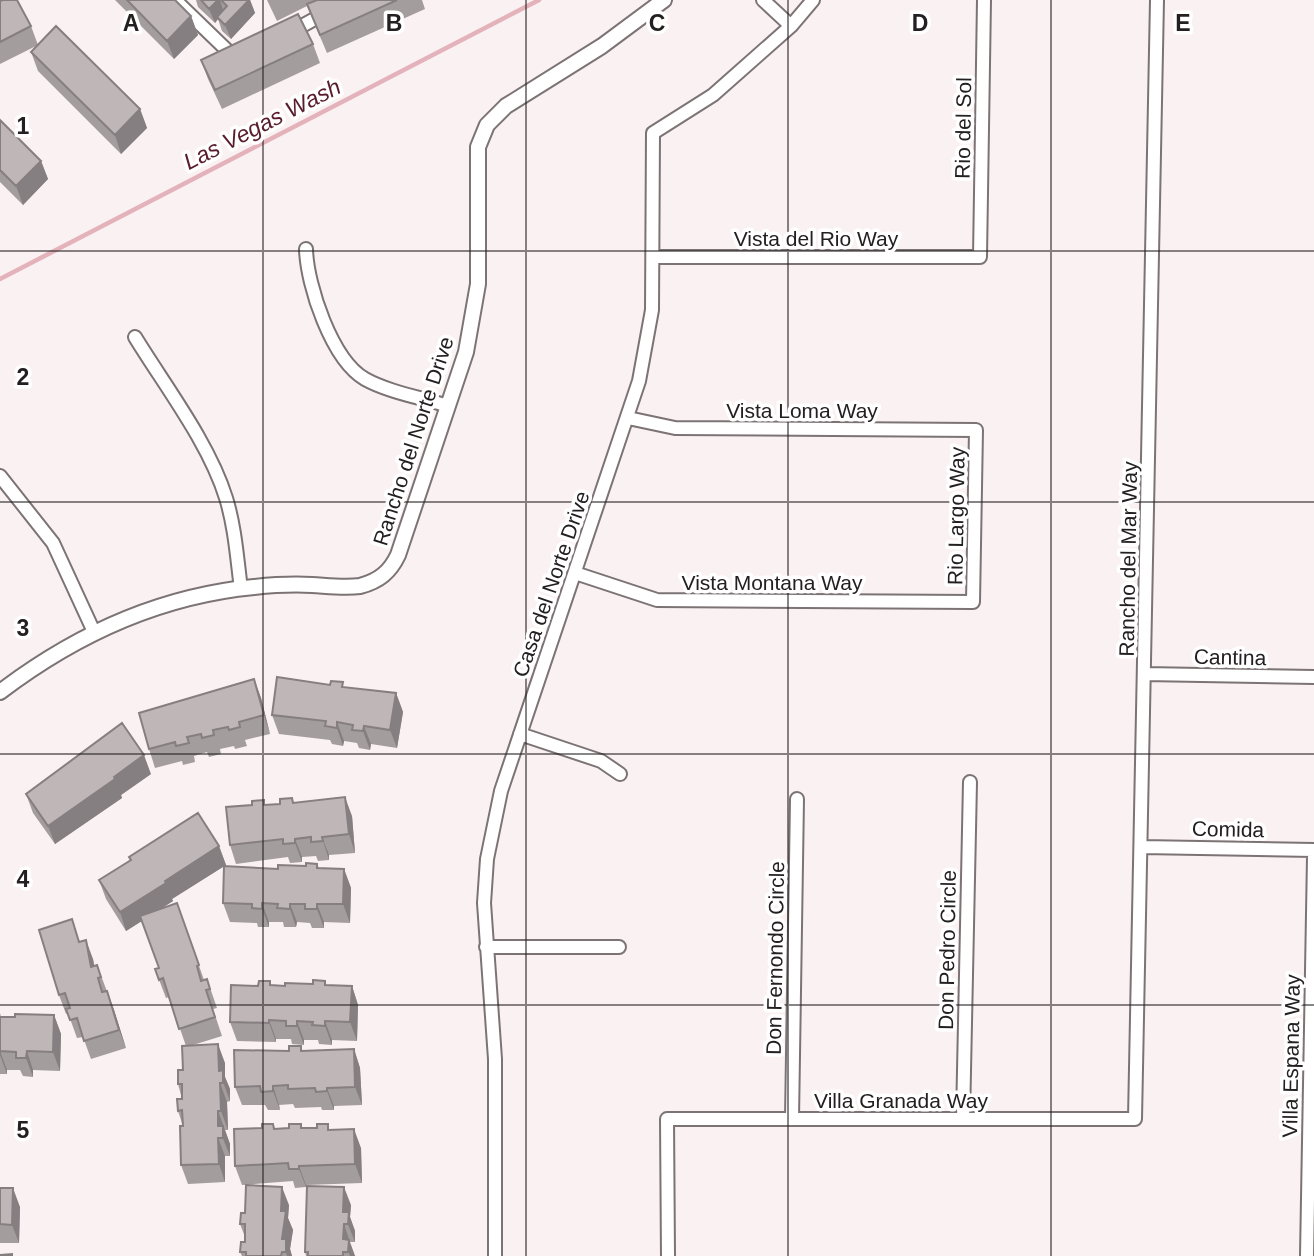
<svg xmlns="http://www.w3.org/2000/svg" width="1314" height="1256" viewBox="0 0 1314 1256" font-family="Arial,sans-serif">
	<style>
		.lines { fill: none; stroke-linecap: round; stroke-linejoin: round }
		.stream { stroke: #e4b2ba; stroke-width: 4.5 }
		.minor-casing { stroke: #7c7374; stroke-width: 16 }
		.tertiary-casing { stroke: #7c7374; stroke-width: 18 }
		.minor { stroke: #fff; stroke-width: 12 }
		.tertiary { stroke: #fff; stroke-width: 14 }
		.wall { fill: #a49d9e }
		.shaded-wall { fill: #867f81 }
		.building { fill: #bfb6b8; stroke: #867f81; stroke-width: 2 }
		.grid { fill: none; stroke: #242021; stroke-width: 2; stroke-opacity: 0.55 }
		.labels { text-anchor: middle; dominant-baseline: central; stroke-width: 7; stroke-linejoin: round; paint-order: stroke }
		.street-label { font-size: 21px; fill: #242021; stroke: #fff }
		.water-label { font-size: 23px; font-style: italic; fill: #581c2c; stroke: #fff }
		.grid-label { font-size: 23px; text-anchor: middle; font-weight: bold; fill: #242021; stroke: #fff; stroke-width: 7; stroke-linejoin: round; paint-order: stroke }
	</style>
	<rect width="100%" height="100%" fill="#faf1f2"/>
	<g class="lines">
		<!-- stream -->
		<path class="stream" d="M0,279l539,-279"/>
		<!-- minor casing -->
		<g class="minor-casing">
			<path id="minor" d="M175,0l60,58
				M763,0l28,26
				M291,32l58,-32
				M306,249c1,37 26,111 59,130 23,13 58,19 83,27
				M653,257h327l4,-257
				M135,337c30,49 74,106 91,161 9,29 11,60 15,91
				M0,476l53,67 41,89
				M575,573l82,27 316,2 3,-172 -301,-2 -47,-10
				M1145,674l169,3
				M520,734l81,27 19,13
				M1142,847l172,3
				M486,947h133
				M792,1119l5,-320
				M963,1119l7,-337
				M495,1256v-197l-11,-156 3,-44 14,-68 138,-410 13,-71 1,-177 60,-38 78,-69 22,-26
				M668,1256l-1,-137h468l22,-1119
				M1307,1256l7,-399"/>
		</g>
		<!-- tertiary casing -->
		<g class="tertiary-casing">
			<path id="tertiary" d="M0,692c75,-57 159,-96 254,-105 19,-2 39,-3 58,-2 17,1 33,3 48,1 19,-5 30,-14 38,-31l68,-203 12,-68v-137l9,-22 19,-19 96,-60 62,-46"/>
		</g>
		<!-- minor -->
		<use href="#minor" class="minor"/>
		<!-- tertiary -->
		<use href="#tertiary" class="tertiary"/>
	</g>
	<!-- wall -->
	<path class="wall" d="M115,0h60l16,16 7,19 -24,24z
		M196,0h54l5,13 -24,26 -9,-8 -4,-12 -3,4 -17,-16z
		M267,0h155l3,9 -98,44 -20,-47 -30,15z
		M0,1l31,25 7,19 -38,19z
		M313,44l7,19 -98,46 -14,-30 -7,-19z
		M31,52l109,57 7,19 -26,26 -83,-83z
		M0,120l41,41 7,18 -25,26 -23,-23z
		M254,679l7,19 9,36 -25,6 2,6 -12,3 -1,-3 -14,3 1,5 -12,3 -2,-5 -13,4 1,6 -12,3 -1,-4 -27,7 -6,-19z
		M344,688l52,5 7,19 -6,36 -26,-4 -1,6 -11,-2 -2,-5 -13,-2 -1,5 -11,-2 -2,-4 -51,-6 -7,-19z
		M151,774l-30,21 1,3 -67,46 -22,-31 -7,-19z
		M292,798l2,5 58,13 3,37 -26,2v5l-11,1 -2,-5 -14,1v5l-12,1 -2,-6 -52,7 -6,-19 36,-40 14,-1z
		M219,846l7,19 -54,34 1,2 -11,7 15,-5 27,77 3,-1 10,29 -4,1 9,27 -29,9 32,18v14l5,12v12l-3,1 1,28h-3l5,14v12h-5v26l-37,2 -7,-19 2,-39 -5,-15 4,-12 -4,-15 5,-14 3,-24 -17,-49 -3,1 -11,-29 4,-1 -17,-47 -16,10 -20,-32 -7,-19 31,-19 -1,-4z
		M317,864l2,4 25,1 7,19 -1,35 -26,-1v6h-12l-2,-5 -13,-1 -1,5h-12l-1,-5h-14v5h-11l-1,-4 -27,-1 -7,-19 55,-34 28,-3z
		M80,942l13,17 1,7 3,-1 17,45 12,38 -35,11 -8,-22 -6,1 -9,-25 -2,1 -7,-19z
		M270,981l2,5h13l28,-2 12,-3 2,5h25l6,19 -1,36 -25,-1v5l-13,-1 -1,-4h-14v5l-12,-1 -1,-5h-15v3l-39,-1 -7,-19 28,-36z
		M0,1013l1,4 53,-2 7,19 -1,37 -27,-1v7l-10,-1 -3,-6h-13v4h-7z
		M354,1049l6,19 2,37 -28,1v4h-12l-1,-3 -26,1 -2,-4 -14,1 1,5h-12l-3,-5h-23l-7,-18 67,-36z
		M273,1124l2,5 56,1 30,18 1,35 -56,2v2l-11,1 -2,-7 -51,4 -7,-19 27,-38z
		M0,1188l20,19 -1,36h-19z
		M289,1205l-1,13 5,12 -3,19 2,7h-50l-2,-4 5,-10v-5l-5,-13 5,-11z
		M351,1205l-1,12 5,14v11h-5v2l5,12h-49l-1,-4z"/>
	<!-- shaded-wall -->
	<path class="shaded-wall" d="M218,0h2l4,13 -7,4 1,2 -3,4 -6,-14z
		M249,0h1l5,13 -24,26 -6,-14z
		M191,16l7,19 -24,24 -7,-18z
		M140,109l7,19 -26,26 -6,-19z
		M41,161l7,18 -25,26 -7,-19z
		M254,679l7,19 9,36 -6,-19z
		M396,693l7,19 -6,36 -7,-18z
		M337,722l7,19 -1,5 -6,-18z
		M364,726l7,18 -1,6 -7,-19z
		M144,755l7,19 -30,21 1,3 -67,46 -7,-18z
		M345,797l7,19 3,37 -6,-19z
		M322,837l7,18v5l-6,-19z
		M295,839l7,18v5l-7,-19z
		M219,846l7,19 -54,34 1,2 -47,30 -6,-19 45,-31z
		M344,869l7,19 -1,35 -7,-19z
		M262,903l7,19v5l-7,-18z
		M290,904l7,18 -1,5 -6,-18z
		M317,904l7,18v6l-7,-19z
		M86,940l7,19 5,27 -7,-19z
		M352,986l6,19 -1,36 -7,-19z
		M107,991l7,19 12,38 -7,-18z
		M54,1015l7,19 -1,37 -7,-19z
		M269,1020l7,19v3l-7,-19z
		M297,1021l7,19v5l-7,-19z
		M325,1021l7,19v5l-7,-19z
		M218,1044l7,19v14l5,12v12l-11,-30z
		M354,1049l6,19 2,37 -7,-18z
		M0,1051l7,19v4l-7,-19z
		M27,1051l6,19v7l-7,-19z
		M220,1083l7,19 1,28 -7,-19z
		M273,1086l6,19 1,5 -7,-19z
		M327,1088l7,18v4l-7,-19z
		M218,1111l12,33v12l-12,-30z
		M354,1129l7,19 1,35 -7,-19z
		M218,1138l7,18v26l-6,-18z
		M299,1166l7,19v2l-7,-18z
		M282,1187l7,18 -1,13 5,12 -3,19 2,7h-5l-5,-17 -1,-28z
		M344,1187l7,18 -1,12 5,14v11l-12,-30z
		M13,1188l7,19 -1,36 -7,-18z
		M344,1224l6,18 5,14h-5l-7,-17z"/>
	<!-- building -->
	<path class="building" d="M3,0h14l14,26 -31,16v-41z
		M127,0h48l16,16 -24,25z
		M201,0h17l-9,9z
		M221,0h28l-24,25 -8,-8 10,-11z
		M317,0h80l-77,35 -13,-31z
		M298,14l15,30 -98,46 -14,-30z
		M56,26l84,83 -25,26 -84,-83z
		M0,120l41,41 -25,25 -16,-16z
		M277,677l53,8 1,-4 12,1 -1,5 54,6 -6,37 -26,-4 -1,5 -11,-1 1,-5 -16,-3v6l-12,-2 1,-5 -54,-6z
		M254,679l10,36 -25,7 1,5 -11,3 -1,-3 -15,3 1,5 -12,3 -1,-4 -14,3 2,6 -13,3 -1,-4 -26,7 -10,-36z
		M122,723l22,32 -30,22 1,2 -67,47 -22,-32z
		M345,797l4,37 -27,3 1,4 -12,1v-5l-16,2v4l-12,1v-5l-53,6 -4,-38 26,-2v-4l12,-1v5l16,-1v-5l12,-1 1,5z
		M198,813l21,33 -54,35 1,2 -46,29 -21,-32 32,-20 -2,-3z
		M306,863l11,1v4l27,1 -1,35h-26v5h-12v-5h-15v5l-13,-1 1,-4 -16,-1v6l-10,-1v-4l-29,-1 1,-37 54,3v-4l28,1z
		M177,903l22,62 -2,1 4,15 6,-2 3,10 -4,1 9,27 -36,12 -16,-51 -4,2 -4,-11 4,-1 -19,-52z
		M72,919l7,23 7,-2 5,27 6,-2 4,12 -3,1 4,14 5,-1 12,39 -35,11 -7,-23 -7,2 -4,-11 4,-1 -5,-15 -6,2 -20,-65z
		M313,980l12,1v4l27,1 -2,36 -25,-1v5l-13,-1 1,-3 -16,-1v5h-11v-5l-17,-1v3l-39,-1 1,-37 27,1 1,-5h11v4l15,1v-3l28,1z
		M15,1014l39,1 -1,37 -26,-1 -1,7h-10v-6l-16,-1v4v-38h15z
		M218,1044l1,27 4,-1v13h-3l1,28h-3v15h5v12h-5l1,26 -38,1 -1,-39h3l-1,-16 -4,1 -1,-12h5v-15h-4v-14h5l-1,-24z
		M289,1046h12v5l53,-2 1,38 -28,1v3l-11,1 -1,-4 -27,1v-4l-15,1v5l-12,1 -1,-6 -25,1 -1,-37 55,1z
		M262,1124h11l1,5 15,-1v-4h12v4h16v-4h11v6l26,-1 1,35 -56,2v3h-10l-1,-6 -53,3 -1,-37 28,-1z
		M246,1185l36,2 -1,24h5l-4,28h4v13h-4l-1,4h-35v-4h-6l1,-10h4v-18h-5l1,-11h4z
		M307,1186l37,1 -1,25h6l-1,12h-4l-1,15 6,1 -1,12h-5v4h-35v-4h-3z
		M0,1188h13l-1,37 -12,-1z
		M12,1254v2h-12v-1z"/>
	<!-- grid -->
	<path class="grid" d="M263,0v1256M526,0v1256M788,0v1256M1051,0v1256M0,251h1314M0,502h1314M0,754h1314M0,1005h1314"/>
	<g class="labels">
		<!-- street labels -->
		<g class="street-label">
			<text transform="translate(963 128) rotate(-89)">Rio del Sol</text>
			<text x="816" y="238">Vista del Rio Way</text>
			<text x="802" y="410">Vista Loma Way</text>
			<text transform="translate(413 441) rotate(-72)">Rancho del Norte Drive</text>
			<text transform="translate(956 516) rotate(-89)">Rio Largo Way</text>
			<text transform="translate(1128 559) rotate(-89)">Rancho del Mar Way</text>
			<text x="772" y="582">Vista Montana Way</text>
			<text transform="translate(551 584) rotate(-71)">Casa del Norte Drive</text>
			<text transform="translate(1230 657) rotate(1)">Cantina</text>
			<text transform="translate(1228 829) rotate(1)">Comida</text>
			<text transform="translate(947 950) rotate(-89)">Don Pedro Circle</text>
			<text transform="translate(775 958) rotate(-89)">Don Fernondo Circle</text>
			<text transform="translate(1291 1056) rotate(-89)">Villa Espana Way</text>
			<text x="901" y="1100">Villa Granada Way</text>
		</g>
		<!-- water labels -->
		<g class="water-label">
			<text transform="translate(262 124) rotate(-27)">Las Vegas Wash</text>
		</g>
	</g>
	<g class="grid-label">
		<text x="131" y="31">A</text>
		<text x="394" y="31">B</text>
		<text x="657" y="31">C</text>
		<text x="920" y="31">D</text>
		<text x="1183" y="31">E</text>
		<text x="23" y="134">1</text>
		<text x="23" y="385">2</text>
		<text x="23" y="636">3</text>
		<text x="23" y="887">4</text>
		<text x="23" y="1138">5</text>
	</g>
</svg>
